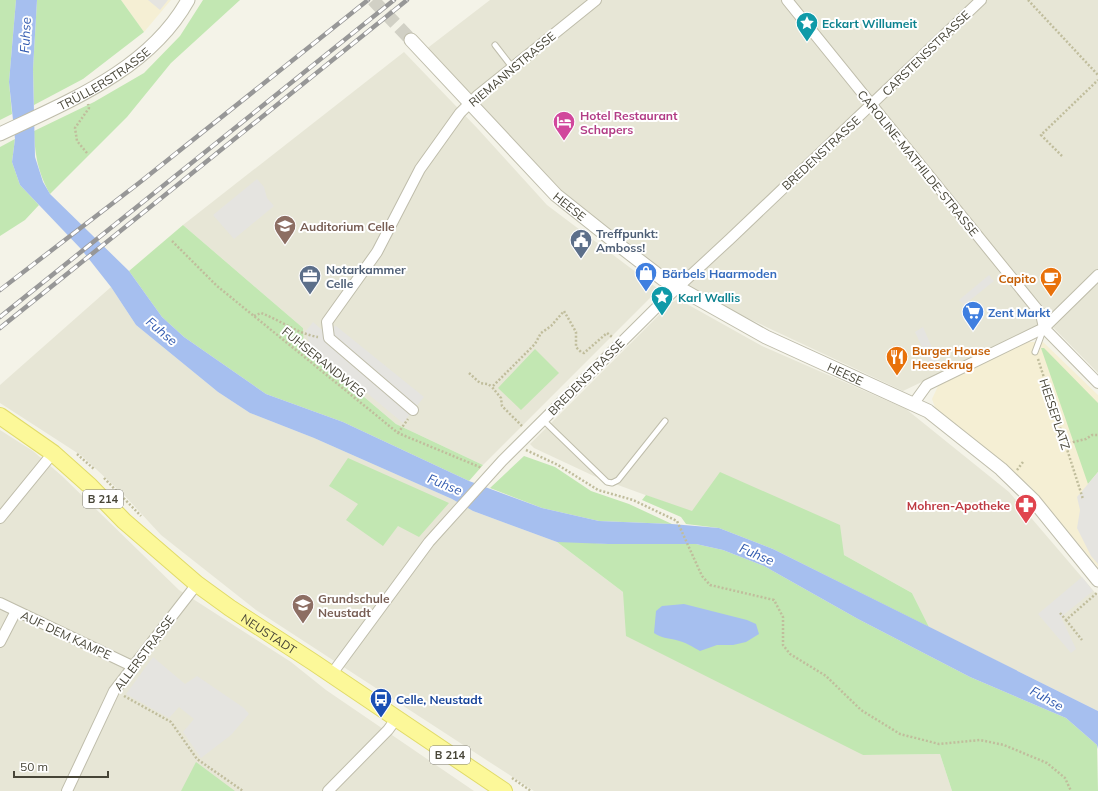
<svg xmlns="http://www.w3.org/2000/svg" width="1098" height="791" viewBox="0 0 1098 791" font-family="Mulish,sans-serif">
	<style>
		.residential { fill: #e7e6d6 }
		.commercial { fill: #f5efd4 }
		.green { fill: #c2e7b2 }
		.parking { fill: #e5e4e0 }
		.water { fill: #a6bfef }
		.lines { fill: none; stroke-linecap: round; stroke-linejoin: round }
		.tertiary-tunnel { stroke: #d1d0c5; stroke-width: 13; stroke-dasharray: 13 6; stroke-linecap: butt }
		.service-casing { stroke: #bfbdab; stroke-width: 7 }
		.minor-casing { stroke: #bfbdab; stroke-width: 12 }
		.tertiary-casing { stroke: #bfbdab; stroke-width: 15 }
		.primary-casing { stroke: #e1db69; stroke-width: 18 }
		.path { stroke: #c0bd9c; stroke-width: 2.5; stroke-dasharray: 2 2; stroke-linecap: butt }
		.service { stroke: #fff; stroke-width: 5 }
		.minor { stroke: #fff; stroke-width: 10 }
		.tertiary { stroke: #fff; stroke-width: 13 }
		.primary { stroke: #fcf899; stroke-width: 16 }
		.rail-casing { stroke: #979797; stroke-width: 4.5 }
		.rail { stroke: #fff; stroke-width: 3; stroke-dasharray: 9; stroke-linecap: butt }
		.labels { text-anchor: middle; dominant-baseline: central; stroke-width: 4; stroke-linejoin: round; paint-order: stroke }
		.shield { fill: #fff; stroke: #7e7d73; stroke-width: 1 }
		.shield-label { font-size: 11px; font-weight: bold; fill: #474537 }
		.culture-label { font-size: 12px; font-weight: bold; fill: #0d838f; stroke: #fff; text-anchor: start }
		.street-label { font-size: 12px; fill: #474537; stroke: #fff }
		.hotel-label { font-size: 12px; font-weight: bold; fill: #b23c85; stroke: #fff; text-anchor: start }
		.education-label { font-size: 12px; font-weight: bold; fill: #785e54; stroke: #fff; text-anchor: start }
		.service-label { font-size: 12px; font-weight: bold; fill: #4e5e75; stroke: #fff; text-anchor: start }
		.shop-label { font-size: 12px; font-weight: bold; fill: #366cbe; stroke: #fff; text-anchor: start }
		.food-label { font-size: 12px; font-weight: bold; fill: #c56008; stroke: #fff; text-anchor: end }
		.health-label { font-size: 12px; font-weight: bold; fill: #be3a42; stroke: #fff; text-anchor: end }
		.transit-label { font-size: 12px; font-weight: bold; fill: #164399; stroke: #fff; text-anchor: start }
		.water-label { font-size: 13px; font-style: italic; fill: #325bb0; stroke: #fff }
	</style>
	<rect width="100%" height="100%" fill="#f4f3e8"/>
	<!-- residential -->
	<path class="residential" d="M490,0h608v373l-52,-53 -20,12 -123,59 -175,-82 -60,-35 -108,-81 -135,-143z
		M404,52l74,77 69,76 110,83 -4,7 -170,170 -87,-41 -92,-78 -1,-18 -120,-103z
		M111,287l25,38 82,67 32,21 64,25 138,61 21,12 84,31 66,50 240,163 77,-1 12,37h-418l-278,-181 -95,-75 -36,-39 -43,-40 -82,-53v-18z
		M678,299l84,47 144,63 103,83 89,104v115l-169,-84 -17,-34 -68,-38 -152,-43 -96,-35 -62,-29 -4,-4 141,-141z
		M0,430l33,21 29,25 117,114 112,72 35,28 148,101h-474z"/>
	<!-- commercial -->
	<path class="commercial" d="M121,0h50l-27,32z
		M1028,342h15l55,53v172l-68,-81 -94,-76 -4,-11 7,-15z"/>
	<!-- green -->
	<path class="green" d="M0,0h16l-7,82 3,32 -12,6z
		M37,0h84l23,32 -61,47 -49,26 -1,-36z
		M203,0h37l-69,63 -44,54 -77,77c-12,-22 -15,-38 -16,-63l60,-29 50,-29 36,-37z
		M15,139l-3,23 8,23 19,20 -14,15 -25,16v-89z
		M183,225l120,103 1,18 92,78 87,41 -14,16 -126,-59 -77,-28 -82,-57 -22,-20 -33,-46z
		M1041,348h3l54,55v69l-10,12z
		M535,349l24,24 -38,37 -23,-22z
		M524,456l31,11 36,24 38,13 43,20 -73,-3 -57,-13 -52,-20z
		M348,458l101,45 -30,34 -21,-11 -15,20 -37,-26 12,-16 -29,-18z
		M720,472l120,53 4,30 68,38 17,34 -156,-78 -54,-21 -33,-4 -5,-7 -39,-17 4,-5 46,16z
		M569,541l39,3h88l27,6 41,16 94,53 112,58 96,41 31,27 1,46h-146l-12,-37 -77,1 -237,-119 -3,-44 -66,-50z
		M196,762l39,29h-54z"/>
	<!-- parking -->
	<path class="parking" d="M148,0h20l-8,10z
		M257,179l7,8 3,11 7,8 -40,33 -21,-24z
		M989,275l5,6 -30,24 -5,-5z
		M313,322l8,7 15,-3 88,71 -21,26 -93,-77 -4,-15z
		M923,327l17,39 -8,3 -17,-37z
		M1098,472v92l-7,-8 -14,-28 3,-18 -3,-13z
		M1082,577l11,14 -32,26 15,32 -5,4 -33,-39z
		M153,657l32,27 12,-8 47,32 5,6 -18,21 -30,23 -18,-26 11,-13 -15,-12 -10,11 -43,-24z"/>
	<!-- water -->
	<path class="water" d="M16,0h21l-4,69 2,88 8,25 7,12 79,77 33,46 22,20 82,57 77,28 126,59 73,27 57,13 73,3 47,4 54,21 325,162v38l-1,-4 -31,-27 -96,-41 -112,-58 -94,-53 -41,-16 -27,-6h-88l-51,-2 -84,-31 -21,-12 -138,-61 -64,-25 -32,-21 -82,-67 -25,-38 -30,-38 -61,-64 -8,-23 3,-23 -6,-57z
		M684,604l63,16 9,4 3,10 -13,8 -13,3h-16l-17,6c-7,-4 -15,-9 -24,-11 -9,-2 -14,-2 -22,-7l2,-22 6,-5z"/>
	<g class="lines">
		<!-- tertiary-tunnel -->
		<path class="tertiary-tunnel" d="M373,0l38,40"/>
		<!-- service casing -->
		<g class="service-casing">
			<path id="service" d="M495,45l17,22
				M1035,352l9,-24
				M543,420l64,62 5,1 6,-3 47,-59"/>
		</g>
		<!-- minor casing -->
		<g class="minor-casing">
			<path id="minor" d="M787,0l254,314 3,14
				M1044,328l54,-53
				M914,403l13,-18 117,-57 54,55
				M413,410l-84,-72 -2,-16 50,-70 43,-83 40,-56 17,-17 119,-96
				M0,518l53,-65
				M0,603l132,63
				M0,642l16,-31
				M331,675l98,-133 73,-81 161,-160 67,-62 251,-239
				M67,791l47,-100 83,-107
				M328,791l60,-61 8,-11"/>
		</g>
		<!-- tertiary casing -->
		<g class="tertiary-casing">
			<g id="tertiary">
				<path id="s1" d="M411,40l145,155 59,47 48,37 103,58 162,74 73,58 33,32 64,79"/>
				<path id="s2" d="M0,134c69,-33 149,-64 188,-134"/>
			</g>
		</g>
		<!-- primary casing -->
		<g class="primary-casing">
			<g id="primary">
				<path id="s3" d="M0,416l53,37 37,33 34,35 73,63 33,24 83,54 191,129"/>
			</g>
		</g>
		<!-- path -->
		<path class="path" d="M1028,0l70,75
			M87,153l-10,-12 -2,-13 14,-20 -1,-4
			M1062,156l-21,-21 57,-55
			M172,241l45,45 181,147 84,35
			M254,316l7,-3c19,7 37,21 57,24
			M1038,359l45,140
			M469,373l11,10 8,1 4,3
			M522,426l-20,-20 -1,-8 -9,-11 43,-43 6,-11 10,-7 13,-15 12,21v15l5,5 3,1 23,-20 5,4
			M398,433l10,-14
			M1065,444l21,-5 6,-4h6
			M526,450l32,15 40,25 35,10 44,21 25,55 8,9 64,15 9,17v28l7,9 36,22 35,34 39,24 39,10 41,-4 24,5 43,18 18,15 6,13
			M77,454l17,15
			M1017,470l6,-8
			M104,478l37,38
			M1060,613l6,7 32,-28
			M1066,620l16,20
			M124,696l47,26 26,37 46,32
			M512,778l19,13"/>
		<!-- service -->
		<use href="#service" class="service"/>
		<!-- minor -->
		<use href="#minor" class="minor"/>
		<!-- tertiary -->
		<use href="#tertiary" class="tertiary"/>
		<!-- primary -->
		<use href="#primary" class="primary"/>
		<!-- rail casing -->
		<g class="rail-casing">
			<path id="rail" d="M0,290l139,-107 229,-183
				M0,317l394,-317
				M0,328l407,-328"/>
		</g>
		<!-- rail -->
		<use href="#rail" class="rail"/>
	</g>
	<!-- icons -->
	<defs>
		<g id="sight-pin" transform="scale(1.15)"><path d="M0 17L-7.5 6A9.5 9.5 0 1 1 7.5 6Z" fill="#0f9aa8" stroke="#fff"/><path d="M0-6L1.8-2.2L6-1.7L2.9 1.2L3.7 5.4L0 3.3L-3.7 5.4L-2.9 1.2L-6-1.7L-1.8-2.2Z" fill="#fff"/></g>
		<g id="hotel-pin" transform="scale(1.15)"><path d="M0 17L-7.5 6A9.5 9.5 0 1 1 7.5 6Z" fill="#d1479c" stroke="#fff"/><path d="M-6-4.5h1.5V1H6V5H4.5V3h-9V5H-6ZM-4 0a1.8 1.8 0 1 1 3.6 0ZM.5 0V-2.5h3Q6-2.5 6 0Z" fill="#fff"/></g>
		<g id="university-pin" transform="scale(1.15)"><path d="M0 17L-7.5 6A9.5 9.5 0 1 1 7.5 6Z" fill="#8d6e63" stroke="#fff"/><path d="M0-5L7-2L0 1L-7-2ZM-4 1L0 2.5L4 1V4Q0 6-4 4Z" fill="#fff"/></g>
		<g id="civic-pin" transform="scale(1.15)"><path d="M0 17L-7.5 6A9.5 9.5 0 1 1 7.5 6Z" fill="#5c6f8a" stroke="#fff"/><path d="M-.6-6.5H3V-4.5H.6V-3L4-1V1h2V6H-6V1h2V-1L-.6-3ZM-1.2 2.5V6h2.4V2.5Z" fill="#fff"/></g>
		<g id="shop-pin" transform="scale(1.15)"><path d="M0 17L-7.5 6A9.5 9.5 0 1 1 7.5 6Z" fill="#3f7fe0" stroke="#fff"/><path d="M-5-2.5h2.3a2.7 3.5 0 0 1 5.4 0H5L5.5 6h-11ZM-1.5-2.5h3a1.5 2.3 0 0 0-3 0Z" fill="#fff"/></g>
		<g id="office-pin" transform="scale(1.15)"><path d="M0 17L-7.5 6A9.5 9.5 0 1 1 7.5 6Z" fill="#5c6f8a" stroke="#fff"/><path d="M-6-3h4V-5.5h4V-3h4V5H-6ZM-1-4.5V-3h2v-1.5ZM-6 0V1H6V0Z" fill="#fff"/></g>
		<g id="cafe-pin" transform="scale(1.15)"><path d="M0 17L-7.5 6A9.5 9.5 0 1 1 7.5 6Z" fill="#e8710a" stroke="#fff"/><path d="M-5.5-4.5H6V0H3Q3 3.5 0 3.5H-2.5Q-5.5 3.5-5.5 0ZM3-3.2v2h1.7v-2ZM-6 4.5H4V6H-6Z" fill="#fff"/></g>
		<g id="supermarket-pin" transform="scale(1.15)"><path d="M0 17L-7.5 6A9.5 9.5 0 1 1 7.5 6Z" fill="#3f7fe0" stroke="#fff"/><path d="M-6-5.5h2.5l.6 2H6L4.5 2H-2.5L-4.4-4H-6ZM-1.5 3.2a1.3 1.3 0 1 0 .1 0ZM3 3.2a1.3 1.3 0 1 0 .1 0Z" fill="#fff"/></g>
		<g id="restaurant-pin" transform="scale(1.15)"><path d="M0 17L-7.5 6A9.5 9.5 0 1 1 7.5 6Z" fill="#e8710a" stroke="#fff"/><path d="M-5-6h1v4h1v-4h1v4h1v-4h1v5L-1.5 .5V6h-2V.5L-5-1ZM5-6V6H3V1.5H1.5Q1.5-4 5-6Z" fill="#fff"/></g>
		<g id="pharmacy-pin" transform="scale(1.15)"><path d="M0 17L-7.5 6A9.5 9.5 0 1 1 7.5 6Z" fill="#e0444e" stroke="#fff"/><path d="M-2-6h4v4h4v4h-4v4h-4v-4h-4v-4h4Z" fill="#fff"/></g>
		<g id="school-pin" transform="scale(1.15)"><path d="M0 17L-7.5 6A9.5 9.5 0 1 1 7.5 6Z" fill="#8d6e63" stroke="#fff"/><path d="M0-5L7-2L0 1L-7-2ZM-4 1L0 2.5L4 1V4Q0 6-4 4Z" fill="#fff"/></g>
		<g id="bus-pin" transform="scale(1.15)"><path d="M0 17L-7.5 6A9.5 9.5 0 1 1 7.5 6Z" fill="#1a4fb4" stroke="#fff"/><path d="M-5-6H5V4H4V6H2V4H-2V6H-4V4H-5ZM-3.5-4V0h7V-4ZM-3.5 1.2v1.5H-2V1.2ZM2 1.2v1.5H3.5V1.2Z" fill="#fff"/></g>
	</defs>
	<g fill-rule="evenodd">
		<use href="#sight-pin" x="807" y="23"/>
		<use href="#hotel-pin" x="564" y="122"/>
		<use href="#university-pin" x="285" y="226"/>
		<use href="#civic-pin" x="581" y="240"/>
		<use href="#shop-pin" x="646" y="273"/>
		<use href="#office-pin" x="310" y="276"/>
		<use href="#cafe-pin" x="1051" y="278"/>
		<use href="#sight-pin" x="662" y="297"/>
		<use href="#supermarket-pin" x="973" y="312"/>
		<use href="#restaurant-pin" x="897" y="357"/>
		<use href="#pharmacy-pin" x="1026" y="505"/>
		<use href="#school-pin" x="303" y="605"/>
		<use href="#bus-pin" x="381" y="699"/>
	</g>
	<g class="labels">
		<!-- shield labels -->
		<g class="shield">
			<rect x="83" y="490" width="40" height="18" rx="3"/>
			<rect x="430" y="746" width="40" height="18" rx="3"/>
		</g>
		<g class="shield-label">
			<text x="103" y="499">B 214</text>
			<text x="450" y="755">B 214</text>
		</g>
		<!-- culture labels -->
		<g class="culture-label">
			<text x="822" y="23">Eckart Willumeit</text>
			<text x="678" y="297">Karl Wallis</text>
		</g>
		<!-- street labels -->
		<g class="street-label">
			<text transform="translate(926 53) rotate(-44)">CARSTENSSTRASSE</text>
			<text transform="translate(512 69) rotate(-40)">RIEMANNSTRASSE</text>
			<text stroke="none"><textPath href="#s2" startOffset="118">TRÜLLERSTRASSE</textPath></text>
			<text transform="translate(821 153) rotate(-43)">BREDENSTRASSE</text>
			<text transform="translate(918 163) rotate(51)">CAROLINE-MATHILDE-STRASSE</text>
			<text stroke="none"><textPath href="#s1" startOffset="230">HEESE</textPath></text>
			<text transform="translate(324 362) rotate(39)">FUHSERANDWEG</text>
			<text stroke="none"><textPath href="#s1" startOffset="554">HEESE</textPath></text>
			<text transform="translate(586 377) rotate(-45)">BREDENSTRASSE</text>
			<text transform="translate(1055 414) rotate(72)">HEESEPLATZ</text>
			<text stroke="none"><textPath href="#s3" startOffset="347">NEUSTADT</textPath></text>
			<text transform="translate(66 635) rotate(25)">AUF DEM KAMPE</text>
			<text transform="translate(144 653) rotate(-53)">ALLERSTRASSE</text>
		</g>
		<!-- hotel labels -->
		<g class="hotel-label">
			<text x="580" y="115">Hotel Restaurant<tspan x="580" dy="14">Schapers</tspan></text>
		</g>
		<!-- education labels -->
		<g class="education-label">
			<text x="300" y="226">Auditorium Celle</text>
			<text x="318" y="598">Grundschule<tspan x="318" dy="14">Neustadt</tspan></text>
		</g>
		<!-- service labels -->
		<g class="service-label">
			<text x="596" y="233">Treffpunkt:<tspan x="596" dy="14">Amboss!</tspan></text>
			<text x="326" y="269">Notarkammer<tspan x="326" dy="14">Celle</tspan></text>
		</g>
		<!-- shop labels -->
		<g class="shop-label">
			<text x="662" y="273">Bärbels Haarmoden</text>
			<text x="988" y="312">Zent Markt</text>
		</g>
		<!-- food labels -->
		<g class="food-label">
			<text x="1036" y="278">Capito</text>
			<text x="912" y="350" text-anchor="start">Burger House<tspan x="912" dy="14">Heesekrug</tspan></text>
		</g>
		<!-- health labels -->
		<g class="health-label">
			<text x="1010" y="505">Mohren-Apotheke</text>
		</g>
		<!-- transit labels -->
		<g class="transit-label">
			<text x="396" y="699">Celle, Neustadt</text>
		</g>
		<!-- water labels -->
		<g class="water-label">
			<text transform="translate(25 35) rotate(-87)">Fuhse</text>
			<text transform="translate(162 331) rotate(40)">Fuhse</text>
			<text transform="translate(445 484) rotate(22)">Fuhse</text>
			<text transform="translate(757 554) rotate(23)">Fuhse</text>
			<text transform="translate(1047 698) rotate(29)">Fuhse</text>
		</g>
	</g>
	<!-- scale -->
	<path d="M14 771v6h94v-6" fill="none" stroke="#474537" stroke-width="2"/>
	<text x="20" y="771" font-size="12" fill="#474537" stroke="#ffffff" stroke-width="3" paint-order="stroke">50 m</text>
</svg>
